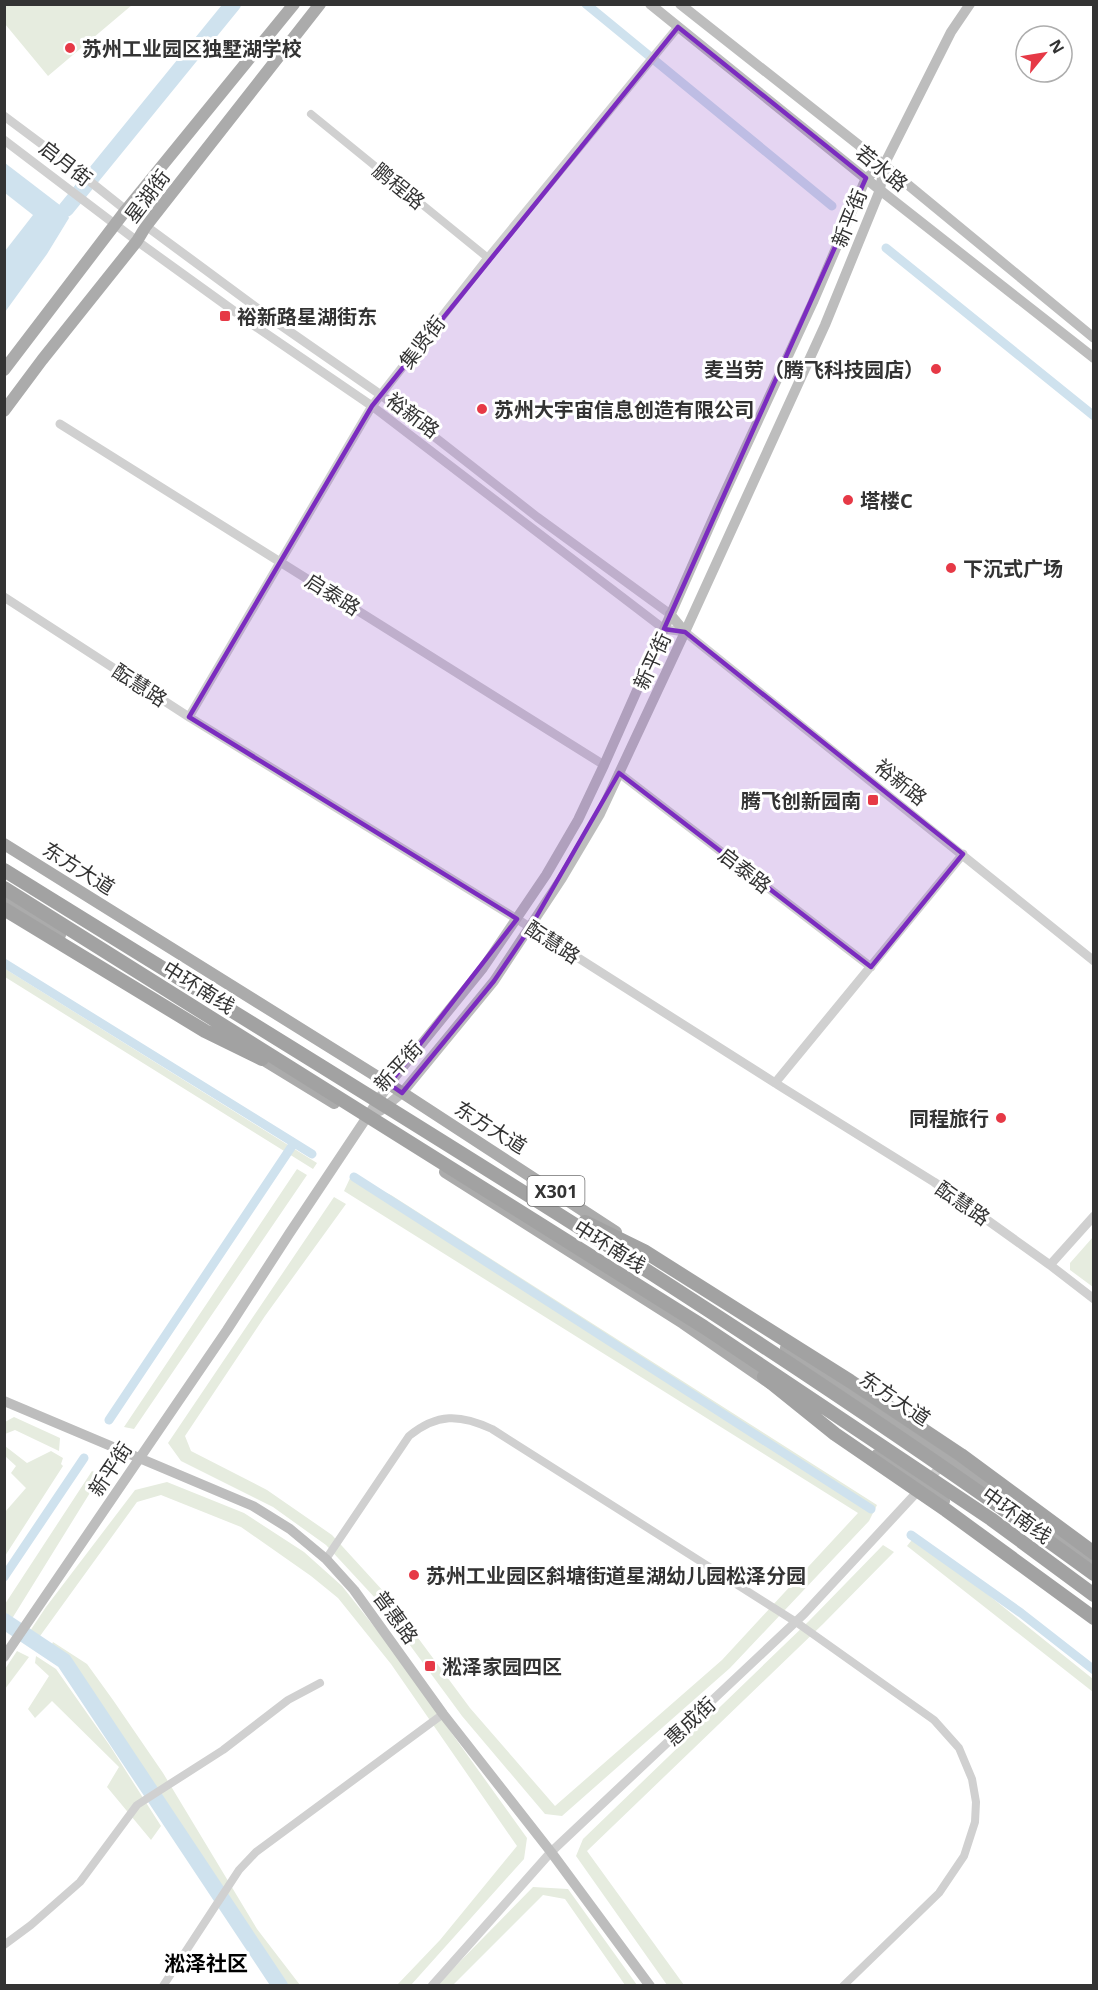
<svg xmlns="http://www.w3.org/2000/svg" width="1098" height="1990" viewBox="0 0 1098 1990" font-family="'Noto Sans','Noto Sans SC',sans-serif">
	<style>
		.green { fill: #e6ecdf }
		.water { fill: #cfe2ee }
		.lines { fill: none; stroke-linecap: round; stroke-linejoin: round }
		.canal { stroke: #cfe2ee; stroke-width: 9 }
		.river { stroke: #cfe2ee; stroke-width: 16 }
		.minor { stroke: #d0d0d0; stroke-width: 8 }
		.tertiary { stroke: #d0d0d0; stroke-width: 9 }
		.secondary { stroke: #bdbdbd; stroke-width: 10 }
		.primary { stroke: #ababab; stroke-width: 12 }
		.trunk-bridge { stroke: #a2a2a2; stroke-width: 14 }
		.marked { fill: #7b2cbf; fill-opacity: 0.2; stroke: #7b2cbf; stroke-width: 4.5; stroke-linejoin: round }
		.poi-dot { fill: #e63946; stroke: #fff; stroke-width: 2 }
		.labels { text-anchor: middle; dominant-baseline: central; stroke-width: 6; stroke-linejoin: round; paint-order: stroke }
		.shield { fill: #fff; stroke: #707070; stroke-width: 1.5 }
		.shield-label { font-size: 18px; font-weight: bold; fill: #333 }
		.poi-label { font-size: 20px; font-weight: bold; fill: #333; stroke: #fff; text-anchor: start }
		.street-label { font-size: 20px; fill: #333; stroke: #fff }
		.neighbourhood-label { font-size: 21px; font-weight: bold; fill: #000; stroke: #fff }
	</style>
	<rect width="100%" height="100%" fill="#fff"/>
	<!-- green -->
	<path class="green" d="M4,5l1,-1 127,1 -84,71 -43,-52z
		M5,968l2,2 310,193 -4,6 -308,-192z
		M297,1169l10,6 -173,254 -10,-2z
		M351,1176l40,19 486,310 -8,16 -139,147 -168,148 -17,-2 -83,-98 -86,-117 -50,-54 -53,-38 -92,-46 -13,-18 166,-246 12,7 -81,112 -80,120 6,15 76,39 65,45 52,57 86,116 85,98 167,-146 136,-147 -514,-322z
		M1093,1237v50l-23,-17v-7z
		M14,1417l46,21 -1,13 -44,-21 -10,4v-12z
		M5,1446l22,17 24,-12 12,7 -2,6 2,2 -58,90v-44l21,-24 -15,-15 5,-7 -11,-10z
		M92,1471l9,4 -96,155v-26z
		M167,1482l77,31 60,39 38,34 42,53 143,199 -3,21 -113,126h-14l43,-45 77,-94 -126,-182 -53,-66 -27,-22 -70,-49 -80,-32 -24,7 -102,141 -9,-6 20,-30 89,-117z
		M915,1536l178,143v13l-186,-146z
		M883,1545l11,7 -71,72 -236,227 97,134h-17l-91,-129 7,-17 226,-218z
		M53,1642l34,22 26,36 50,73 94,156 43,56h-16l-214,-316 -22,-17z
		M17,1651l12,6 -24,32v-20z
		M36,1656l20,13 54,77 51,80 -10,14 -44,-53 12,-20 -67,-66 -17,17 -7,-9 21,-33 -14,-13z
		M533,1887l35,2 69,96h-12l-60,-86 -22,-4 -90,90 -17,1z"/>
	<!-- water -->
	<path class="water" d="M5,163l60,46 4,9 -22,36 -42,58v-61l28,-36 -28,-22z"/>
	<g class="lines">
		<!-- canal -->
		<path class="canal" d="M586,4l246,202
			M886,248l208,168
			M4,963l308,191
			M354,1177l517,332
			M109,1420l185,-277
			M911,1535l110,78 73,57
			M4,1577l80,-119"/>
		<!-- river -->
		<path class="river" d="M66,209l167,-205
			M4,1621l60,40 216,325"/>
		<!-- minor -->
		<path class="minor" d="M311,114l177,144
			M326,1559l83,-123c28,-23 51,-22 83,-7l304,193 138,98 25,28 13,31 4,23 -1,20 -11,34 -25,37 -96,93
			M4,1945l27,-20 49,-43 57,-77 86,-55 65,-50 32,-17
			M163,1986l76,-116 17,-18 187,-138"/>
		<!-- tertiary -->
		<path class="tertiary" d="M4,116l59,44 83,66 130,96 105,73 156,122 133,97
			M4,140l133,101 115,83 120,82 292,223 21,3 409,329
			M60,424l544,341
			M4,597l185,120 328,202 266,169 151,94 116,83 44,34
			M189,717l183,-311 116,-148 190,-231
			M619,773l252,194
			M775,1083l188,-229
			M1050,1265l44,-49
			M432,1986l119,-134 253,-238 140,-151"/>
		<!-- secondary -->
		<path class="secondary" d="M650,4l230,186 214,168
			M680,4l204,161 210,173
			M670,614l15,18
			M380,1111l22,-18 92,-112 68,-103 38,-64 85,-182 140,-307 55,-135 4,-25 67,-133 19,-28
			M4,1401l249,105 37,23 36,30 28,31 89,124 108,138 99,134
			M4,1657l223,-327 62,-96 100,-150 94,-116 63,-93 32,-55 26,-55 115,-260 94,-203 53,-124 18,-13"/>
		<!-- primary -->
		<path class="primary" d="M4,370l122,-160 168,-206
			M4,411l38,-51 95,-119 9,-15 174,-222
			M4,844l385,240 227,148
			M4,901l56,34
			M254,1054l80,49
			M445,1172l238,151 87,60
			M786,1348l163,109 145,104
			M877,1455l67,46"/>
		<!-- trunk-bridge -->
		<path class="trunk-bridge" d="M4,870c367,228 740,450 1090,704
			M4,888l700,439 287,192 103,76
			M4,909l201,122 57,28
			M585,1222l59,29 206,130 111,74 133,98
			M764,1377l71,57 111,76 148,108"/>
	</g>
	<!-- marked area -->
	<path class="marked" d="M678,27l188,151 -202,451 21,3 278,222 -92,113 -252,-194 -89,155 -36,53 -92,112 -13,-9 128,-165 -328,-202 183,-311z"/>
	<!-- markers -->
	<g class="poi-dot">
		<circle cx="70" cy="48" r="6"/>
		<rect x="219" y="310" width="12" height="12" rx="3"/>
		<circle cx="936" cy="369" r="6"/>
		<circle cx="482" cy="409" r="6"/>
		<circle cx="848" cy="500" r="6"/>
		<circle cx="951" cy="568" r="6"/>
		<rect x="867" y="794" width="12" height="12" rx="3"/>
		<circle cx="1001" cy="1118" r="6"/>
		<circle cx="414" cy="1575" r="6"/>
		<rect x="424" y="1660" width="12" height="12" rx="3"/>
	</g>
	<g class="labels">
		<!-- shield labels -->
		<rect class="shield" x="527.5" y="1176" width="57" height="30" rx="4.5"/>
		<g class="shield-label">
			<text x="556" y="1191">X301</text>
		</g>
		<!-- poi labels -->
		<g class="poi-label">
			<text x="82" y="48">苏州工业园区独墅湖学校</text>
			<text x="237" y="316">裕新路星湖街东</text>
			<text x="924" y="369" text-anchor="end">麦当劳（腾飞科技园店）</text>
			<text x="494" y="409">苏州大宇宙信息创造有限公司</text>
			<text x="860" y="500">塔楼C</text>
			<text x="963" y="568">下沉式广场</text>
			<text x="861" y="800" text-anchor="end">腾飞创新园南</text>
			<text x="989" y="1118" text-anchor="end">同程旅行</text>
			<text x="426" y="1575">苏州工业园区斜塘街道星湖幼儿园松泽分园</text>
			<text x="442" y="1666">淞泽家园四区</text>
		</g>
		<!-- street labels -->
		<g class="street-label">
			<text transform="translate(66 163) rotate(38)">启月街</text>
			<text transform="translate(882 168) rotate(39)">若水路</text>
			<text transform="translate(399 186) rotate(39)">鹏程路</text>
			<text transform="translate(147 196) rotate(-53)">星湖街</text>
			<text transform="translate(849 218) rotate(-68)">新平街</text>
			<text transform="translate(422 342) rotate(-52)">集贤街</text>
			<text transform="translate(413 415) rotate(37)">裕新路</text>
			<text transform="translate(333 594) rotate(32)">启泰路</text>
			<text transform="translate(652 661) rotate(-65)">新平街</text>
			<text transform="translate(140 685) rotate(33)">酝慧路</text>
			<text transform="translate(901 782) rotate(39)">裕新路</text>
			<text transform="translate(79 868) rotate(32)">东方大道</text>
			<text transform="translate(745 870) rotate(38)">启泰路</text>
			<text transform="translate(553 942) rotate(33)">酝慧路</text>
			<text transform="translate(199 987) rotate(32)">中环南线</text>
			<text transform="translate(398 1066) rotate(-47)">新平街</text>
			<text transform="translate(491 1127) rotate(32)">东方大道</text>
			<text transform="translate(963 1203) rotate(35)">酝慧路</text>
			<text transform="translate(610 1246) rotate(32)">中环南线</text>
			<text transform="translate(895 1398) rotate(34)">东方大道</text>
			<text transform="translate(110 1469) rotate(-56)">新平街</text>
			<text transform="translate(1017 1515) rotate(36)">中环南线</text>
			<text transform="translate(396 1617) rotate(54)">普惠路</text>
			<text transform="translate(690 1721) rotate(-43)">惠成街</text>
		</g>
		<!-- neighbourhood labels -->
		<g class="neighbourhood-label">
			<text x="206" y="1963">淞泽社区</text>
		</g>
	</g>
	<!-- border -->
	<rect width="1098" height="1990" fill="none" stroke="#333333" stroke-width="12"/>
	<!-- north arrow -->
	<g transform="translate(1044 54) rotate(60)"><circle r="28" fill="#ffffff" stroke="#adadad" stroke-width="1.5"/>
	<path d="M0-4.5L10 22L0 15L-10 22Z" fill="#e63946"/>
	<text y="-9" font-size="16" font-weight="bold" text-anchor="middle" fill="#333333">N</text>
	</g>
</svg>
